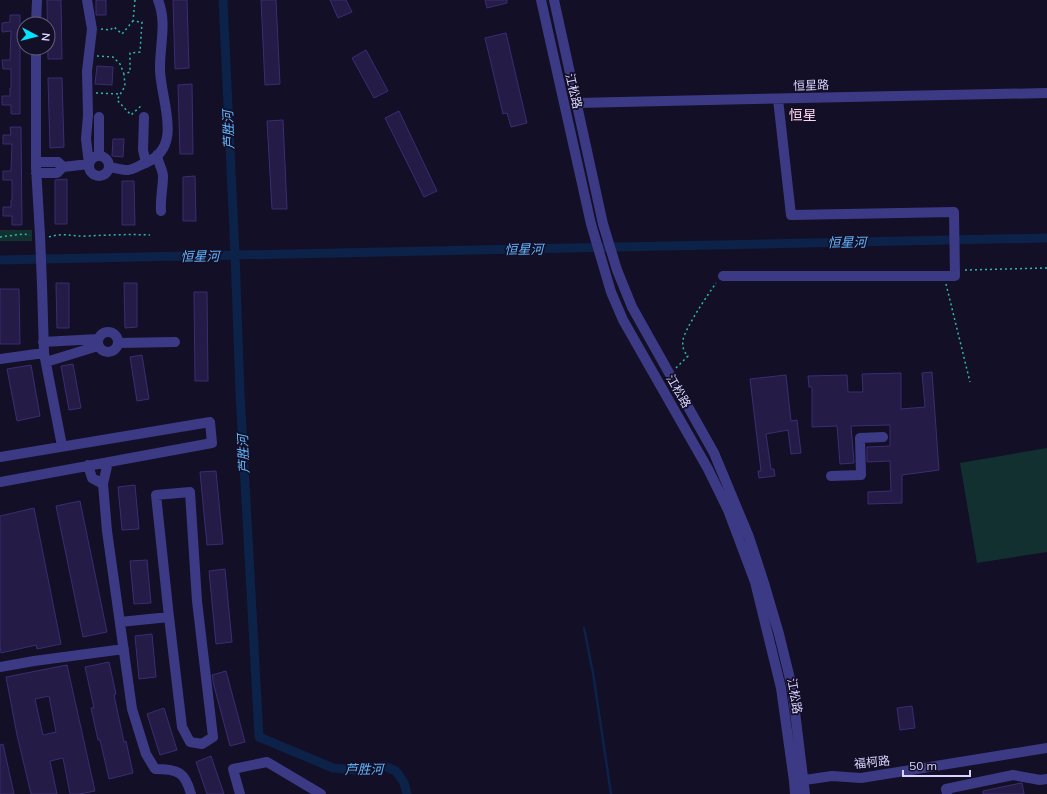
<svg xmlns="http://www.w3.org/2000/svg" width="1047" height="794" viewBox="0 0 1047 794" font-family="Mulish,'Noto Sans SC',sans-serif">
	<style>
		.green { fill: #12302f }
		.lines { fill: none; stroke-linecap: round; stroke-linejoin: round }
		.stream { stroke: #0c2248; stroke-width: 2.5 }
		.canal { stroke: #0c2248; stroke-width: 9 }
		.building { fill: #241b47; stroke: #3b2d73; fill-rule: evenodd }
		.path { stroke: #2fb8b0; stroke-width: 1.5; stroke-dasharray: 2 3; stroke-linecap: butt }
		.minor { stroke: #3d3a85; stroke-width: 10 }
		.minor-bridge { stroke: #3d3a85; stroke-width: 10 }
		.labels { text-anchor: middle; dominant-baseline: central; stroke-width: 3.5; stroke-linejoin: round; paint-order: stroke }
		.street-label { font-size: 12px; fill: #d9d4ff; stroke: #130f26 }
		.water-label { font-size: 13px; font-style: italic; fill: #62b6ff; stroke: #130f26 }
		.quarter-label { font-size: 14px; fill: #ffd6f0; stroke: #130f26 }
	</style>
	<rect width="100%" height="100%" fill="#130f26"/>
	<!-- green -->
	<path class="green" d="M0,230h32v11h-32z
		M1047,448v104l-70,11 -17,-100z"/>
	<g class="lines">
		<!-- stream -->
		<path class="stream" d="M584,628l9,45 18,121"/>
		<!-- canal -->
		<path class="canal" d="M223,0l12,254 5,139 19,344 74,31 21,2 30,-4 12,5 8,12 3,11
			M0,260l1047,-22"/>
	</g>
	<!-- building -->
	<path class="building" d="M47,0h14l1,59h-14z
		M96,0h10v15h-10z
		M173,0h14l2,68 -14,1z
		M261,0h15l4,84 -15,1z
		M330,0h16l6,12 -14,6z
		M485,0h22v3l-20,5z
		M10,15h10v99h-9v-9h-9v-9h8v-8h1v-19h-8l-1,-9h8l1,-29 -9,1v-9l8,-1z
		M506,33l21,90 -16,4 -4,-14 -4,1 -18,-76z
		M366,50l22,41 -14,7 -22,-40z
		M97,66l16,1 -1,18 -17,-1z
		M48,78h14l2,69 -14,1z
		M192,84l1,70h-13l-2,-69z
		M399,111l38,80 -13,6 -39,-79z
		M283,120l4,89h-15l-5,-88z
		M10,127h11l1,98h-10v-9h-9v-9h8v-7h1v-20h-9v-9h8l1,-27h-9v-9h8z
		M113,139h11l-1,18 -11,-1z
		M195,176l1,45h-13v-44z
		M67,179v45h-12v-44z
		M122,181h12l1,44h-13z
		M56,283h13v45h-12z
		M124,283h13v44l-12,1z
		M0,289h19l1,55h-20z
		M194,292h13l1,89h-13z
		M142,355l7,44 -12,2 -7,-44z
		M73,364l8,44 -12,2 -8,-44z
		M31,365l9,51 -23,5 -10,-52z
		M932,372l7,98 -37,5v28l-34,1v-12l23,-1 -1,-30 -23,1v-15l23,-1v-21l-39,1 3,36v1l-14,1 -3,-38 -25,1v-40h-3l-1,-11 39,-1 1,17h14l1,-1 -1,-17 39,-1v36l24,-2 -3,-34z
		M786,375l5,46 6,-1 4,33 -10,1 -3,-24 -22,4 5,35h3l1,7 -16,2 -1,-7h3l-11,-92z
		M216,471l7,73 -16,1 -7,-73z
		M135,485l4,44 -17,1 -4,-43z
		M80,501l27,131 -24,5 -27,-131z
		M34,508l27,136 -24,5 -1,-4 -35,8 -1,-7v-130z
		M147,560l4,43 -17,1 -4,-43z
		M225,569l7,73 -16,2 -7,-73z
		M152,634l4,43 -17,2 -4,-43z
		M109,662l7,32 -2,1 10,47 2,-1 7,32 -24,6 -9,-39h-2l-7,-32h3l-9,-41z
		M67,665l28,126 -15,3h-10l-7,-36 -13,3 7,33h-26l-14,-59 -11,-58zM49,696l7,36 -13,3 -8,-36z
		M226,671l19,71 -15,4 -16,-60 -2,-11z
		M912,706l3,22 -15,2 -3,-22z
		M164,708l13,42 -17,5 -13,-41z
		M3,744l11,50h-14v-49z
		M211,756l13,38h-17l-11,-32z
		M1021,783h1l2,11h-41v-3z"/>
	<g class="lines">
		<!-- path -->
		<path class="path" d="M135,0l-2,21 9,1 -2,30 -10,1v19l-6,2 1,12 -8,14 14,15 11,-10
			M101,29l9,1 4,-3 8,7 11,-13
			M97,56l16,1 7,7 4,10
			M96,93l24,1
			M0,237l23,-3 7,1
			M49,237c15,-5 23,0 38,-1 21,-1 42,-2 63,-1
			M965,270l82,-2
			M946,284l24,98
			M676,368l12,-12c-4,-4 -6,-9 -5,-15 0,-10 26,-48 33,-58"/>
		<!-- minor -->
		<path class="minor" d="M541,0l50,224 20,68 12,28 85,149 20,41 27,72 26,106 13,93 1,13
			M554,0l49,224 14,46 15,37 82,146 35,84 15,46 15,51 13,53 13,107
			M36,24l1,-24
			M36,48v119l4,68
			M576,103c157,-3 314,-8 471,-10
			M144,117l-1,33 3,13
			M157,155c1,8 6,15 6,21 0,12 -3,23 -2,35
			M89 166a10 10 0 1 1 20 0a10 10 0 1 1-20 0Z
			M99,156v-39
			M36,162h22l5,5
			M110,167c5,1 12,3 18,3 5,0 12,-5 17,-7 41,-16 14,-65 15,-96 0,-23 7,-45 -2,-67
			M36,173h21l6,-6 26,-3 -3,-25 2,-24 -1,-44 5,-42 -5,-29
			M723,276h232l-1,-64 -163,3 -13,-116
			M42,285l2,68 18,93
			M98 342a10 10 0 1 1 20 0a10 10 0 1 1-20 0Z
			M43,342l55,-3
			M118,343l57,-1
			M0,359l44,-6
			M46,362l52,-16
			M0,457l210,-35 2,21 -212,39
			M108,462l-5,22 4,47 25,178 14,45 9,15c23,0 30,3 36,25
			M88,465l4,13 11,6
			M831,476l30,-1 -1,-37 23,-1
			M120,622l49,-5 13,110 8,15 12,2 11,-7 -16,-136 -7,-109 -34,3 13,122
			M0,667l34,-6 90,-12
			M798,781l34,-5 29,2 186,-30
			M240,794l-7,-25 34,-7 54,32
			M947,794l-1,-5 67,-14 27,5 7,-1"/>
		<!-- minor-bridge -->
		<path class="minor-bridge" d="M40,235l2,50"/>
	</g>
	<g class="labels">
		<!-- street labels -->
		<g class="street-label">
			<text transform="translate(811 85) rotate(-2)">恒星路</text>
			<text transform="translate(574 91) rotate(77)">江松路</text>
			<text transform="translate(679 391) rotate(60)">江松路</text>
			<text transform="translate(795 696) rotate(80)">江松路</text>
			<text transform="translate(872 762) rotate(-6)">福柯路</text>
		</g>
		<!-- water labels -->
		<g class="water-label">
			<text transform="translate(228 130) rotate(-92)">芦胜河</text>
			<text transform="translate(847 242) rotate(-1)">恒星河</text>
			<text transform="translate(524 249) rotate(-1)">恒星河</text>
			<text transform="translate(200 256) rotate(-1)">恒星河</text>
			<text transform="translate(243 454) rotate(-93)">芦胜河</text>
			<text transform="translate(364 769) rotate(-1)">芦胜河</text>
		</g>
		<!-- quarter labels -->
		<g class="quarter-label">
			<text x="803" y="115">恒星</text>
		</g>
	</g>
	<!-- north arrow -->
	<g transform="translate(36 36) rotate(97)"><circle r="19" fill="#130f26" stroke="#625e7d"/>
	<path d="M0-3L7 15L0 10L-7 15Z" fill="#00e5ff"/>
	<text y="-6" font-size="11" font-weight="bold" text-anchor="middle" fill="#d9d4ff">N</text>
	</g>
	<!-- scale -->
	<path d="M903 770v6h67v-6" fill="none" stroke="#d9d4ff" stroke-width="2"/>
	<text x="909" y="770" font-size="12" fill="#d9d4ff" stroke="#130f26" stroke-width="3" paint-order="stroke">50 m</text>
</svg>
